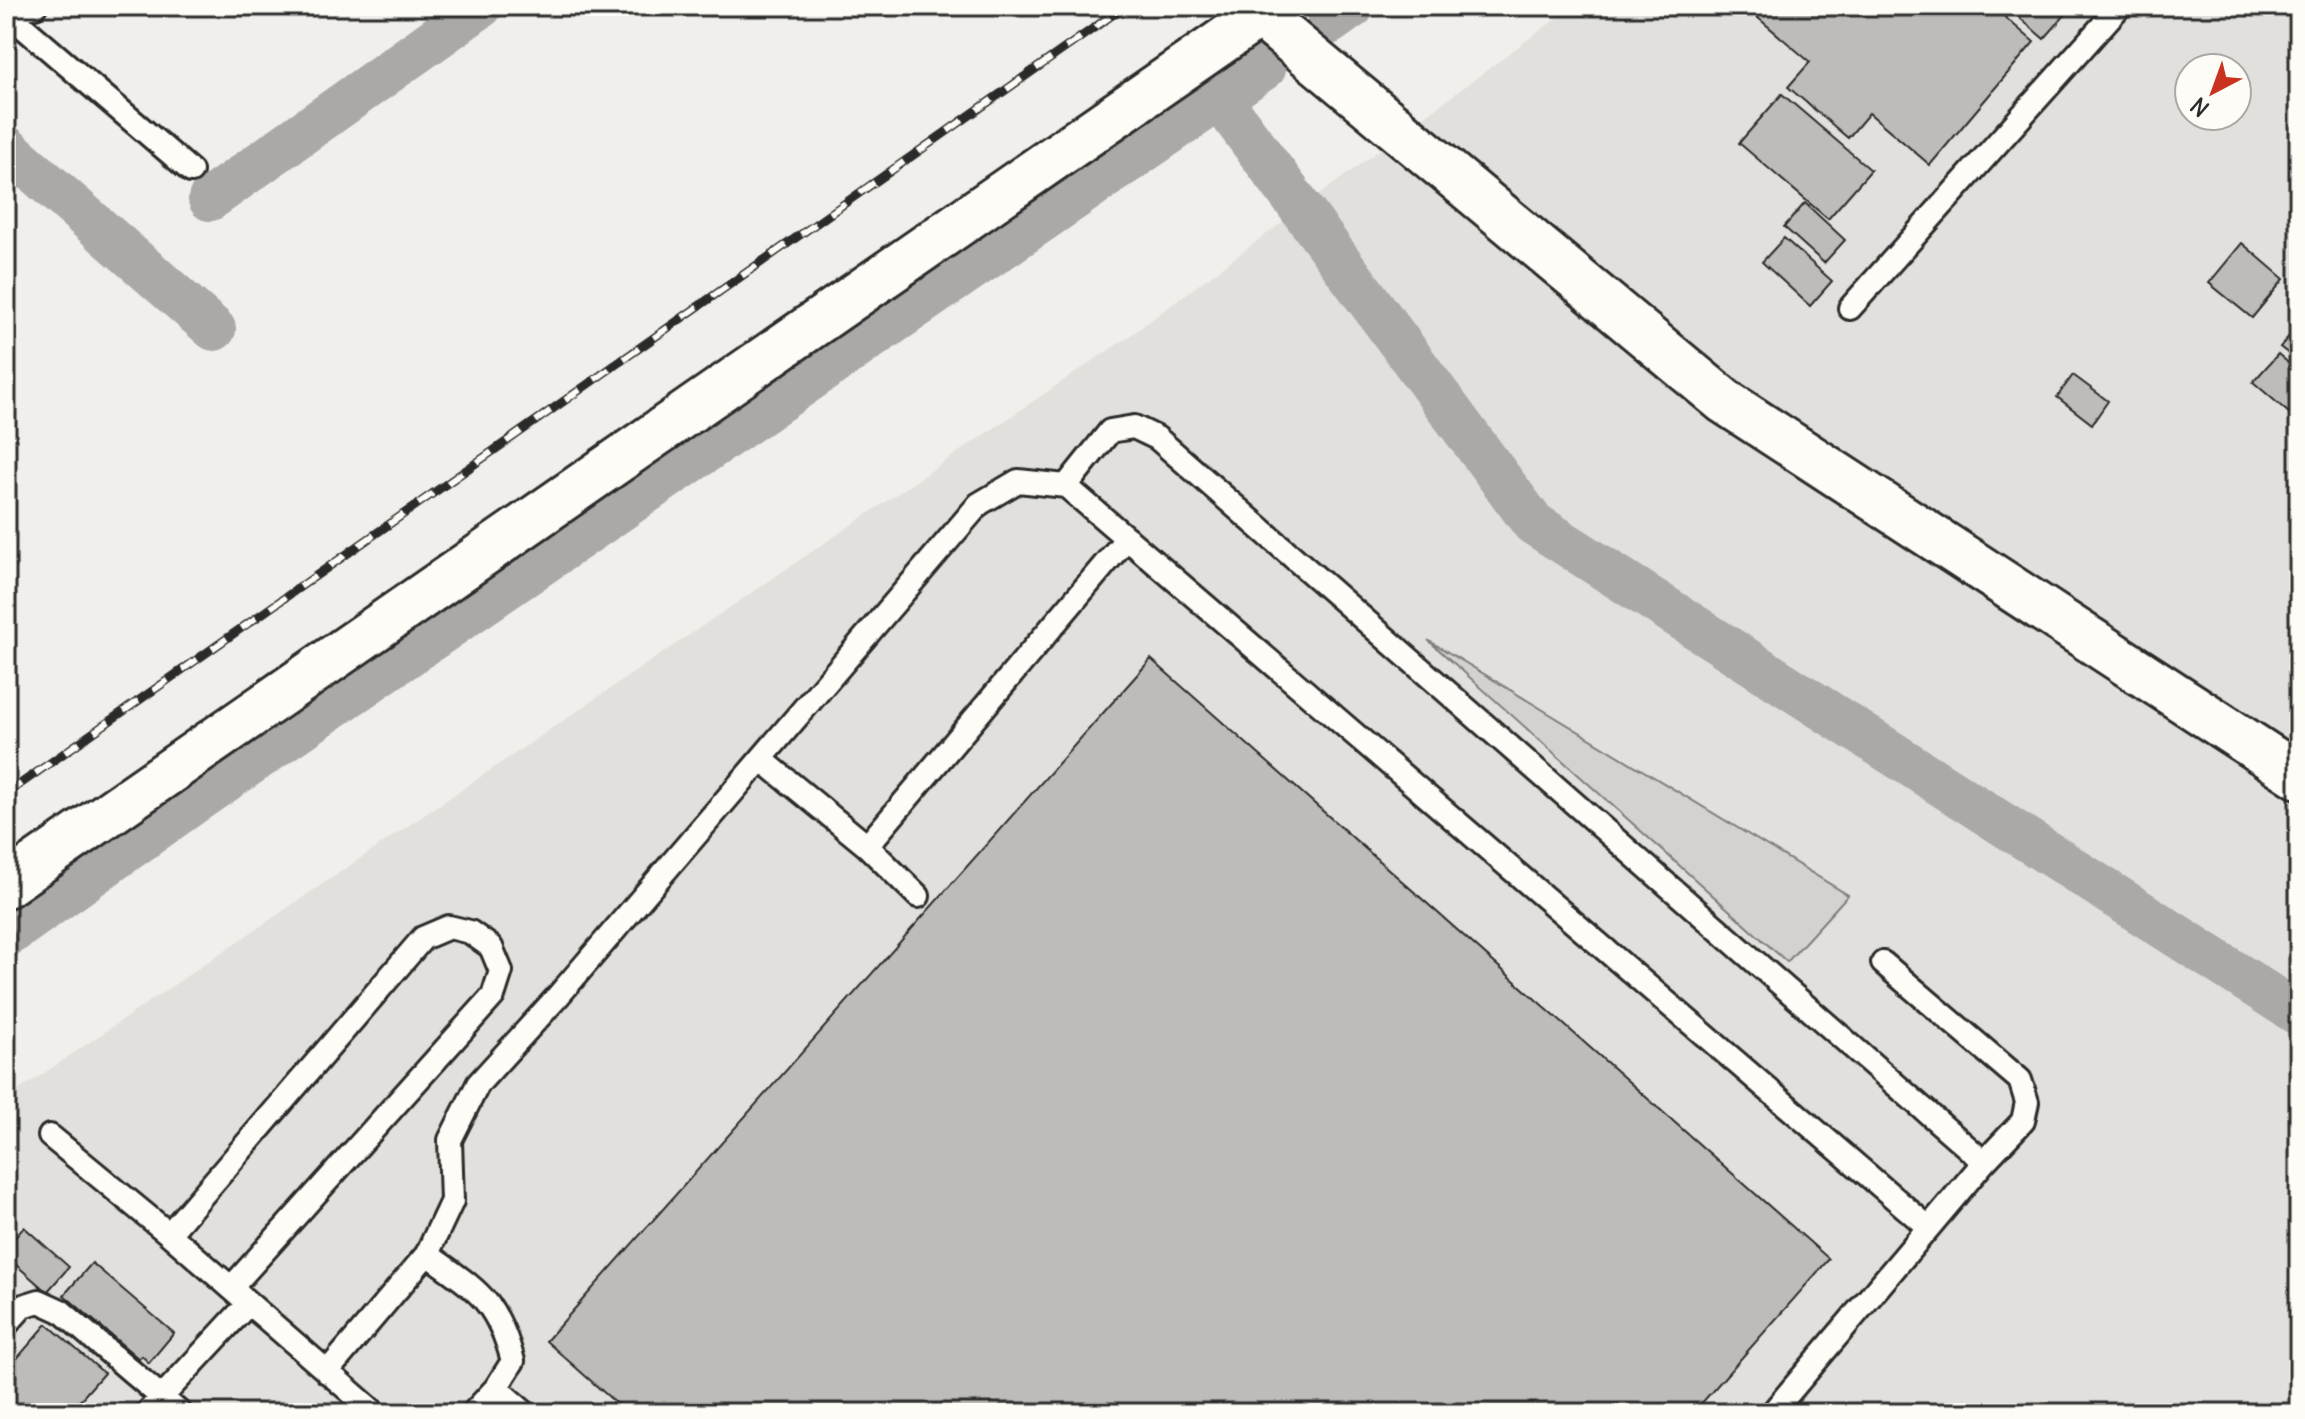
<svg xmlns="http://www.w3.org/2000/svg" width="2305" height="1419" viewBox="0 0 2305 1419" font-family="Delius,sans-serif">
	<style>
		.built { fill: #e1e0dc; fill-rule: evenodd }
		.green { fill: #d3d2cf; stroke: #7f7e7d; stroke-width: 2 }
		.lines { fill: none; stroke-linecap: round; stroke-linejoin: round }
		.canal { stroke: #aaa9a7; stroke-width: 44 }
		.building { fill: #bdbcb8; stroke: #2b2b2b; stroke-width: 2 }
		.lane-casing { stroke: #2b2b2b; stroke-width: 28 }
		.street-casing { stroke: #2b2b2b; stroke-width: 50 }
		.lane { stroke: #fdfcf7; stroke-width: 22 }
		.street { stroke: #fdfcf7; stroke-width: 44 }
		.rail-casing { stroke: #2b2b2b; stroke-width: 9 }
		.rail { stroke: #fdfcf7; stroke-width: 6; stroke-dasharray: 18; stroke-linecap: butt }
	</style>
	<rect width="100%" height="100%" fill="#f0efeb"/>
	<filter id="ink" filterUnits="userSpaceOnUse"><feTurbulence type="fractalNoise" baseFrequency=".0125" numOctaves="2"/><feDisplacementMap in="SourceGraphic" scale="16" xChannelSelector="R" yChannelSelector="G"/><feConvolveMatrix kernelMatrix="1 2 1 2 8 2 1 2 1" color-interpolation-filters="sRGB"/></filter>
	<g filter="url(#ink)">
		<!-- built -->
		<path class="built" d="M1573,6h726v1407h-2293v-314l1125,-764zM2189,68h48v48h-48z"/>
		<!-- green -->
		<path class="green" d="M1428,640l420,255 -61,67z"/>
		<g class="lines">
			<!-- canal -->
			<path class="canal" d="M1329,23l24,-17
				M1220,99l313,424 766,491
				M6,147l208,182
				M210,199l271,-193
				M6,936l188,-134 1070,-734"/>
		</g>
		<!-- building -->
		<path class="building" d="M1744,6h248l42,36 -104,123 -61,-52 -21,25 -60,-51 22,-25z
			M2006,6h67l-29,33z
			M1782,94l89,76 -43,49 -89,-76z
			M1805,203l40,37 -21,23 -40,-36z
			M1784,238l48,43 -22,25 -48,-44z
			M2242,243l42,36 -32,39 -43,-35z
			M2299,324v38l-19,-15z
			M2278,354l21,18v29l-10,12 -36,-31z
			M2073,375l35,26 -16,23 -35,-27z
			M1151,659l678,600 -136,154h-1066l-81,-72z
			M24,1227l45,40 -22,25 -41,-36v-8z
			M92,1263l82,70 -25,30 -7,-7 -3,3 -75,-64z
			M47,1324l57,49 -35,40h-63v-42z"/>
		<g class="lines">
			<!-- lane casing -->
			<g class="lane-casing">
				<path id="lane" d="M6,13l29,-7
					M8,14l183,157
					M1850,308l270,-302
					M1066,486l44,-55 24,-4 23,11 827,724
					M761,759l106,87 51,50
					M867,846l260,-308
					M50,1136l119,98 206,179
					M169,1234l254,-296 26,-11 21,5 21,15 10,24 -8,25 -262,292
					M427,1254c50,37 69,44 86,107l-17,27 -23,25
					M6,1325l17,-19 16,-5 22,10 119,102
					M327,1372l100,-118 25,-53 -2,-61 28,-56 81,-89 420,-491 39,-23 48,5 862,741
					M496,1388l29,25
					M147,1413l101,-109
					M1772,1413l212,-251 39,-41 4,-19 -7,-22 -137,-117"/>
			</g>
			<!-- street casing -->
			<g class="street-casing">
				<path id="street" d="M6,885l1254,-870 464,386 575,375"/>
			</g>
			<!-- lane -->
			<use href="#lane" class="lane"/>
			<!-- street -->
			<use href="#street" class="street"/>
			<!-- rail casing -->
			<g class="rail-casing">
				<path id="rail" d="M6,794l1119,-788"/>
			</g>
			<!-- rail -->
			<use href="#rail" class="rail"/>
		</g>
	</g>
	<!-- margin -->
	<rect width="2305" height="1419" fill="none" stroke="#fdfcf7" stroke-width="32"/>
	<rect x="16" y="16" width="2273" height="1387" fill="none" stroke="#2b2b2b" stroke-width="3" filter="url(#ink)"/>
	<!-- north arrow -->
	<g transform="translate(2213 92) rotate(221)"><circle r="38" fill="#fdfcf7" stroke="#a9a8a5" stroke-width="2"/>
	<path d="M0-6L14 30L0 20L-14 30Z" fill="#c8321e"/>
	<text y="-12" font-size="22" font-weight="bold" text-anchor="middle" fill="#2b2b2b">N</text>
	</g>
</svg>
